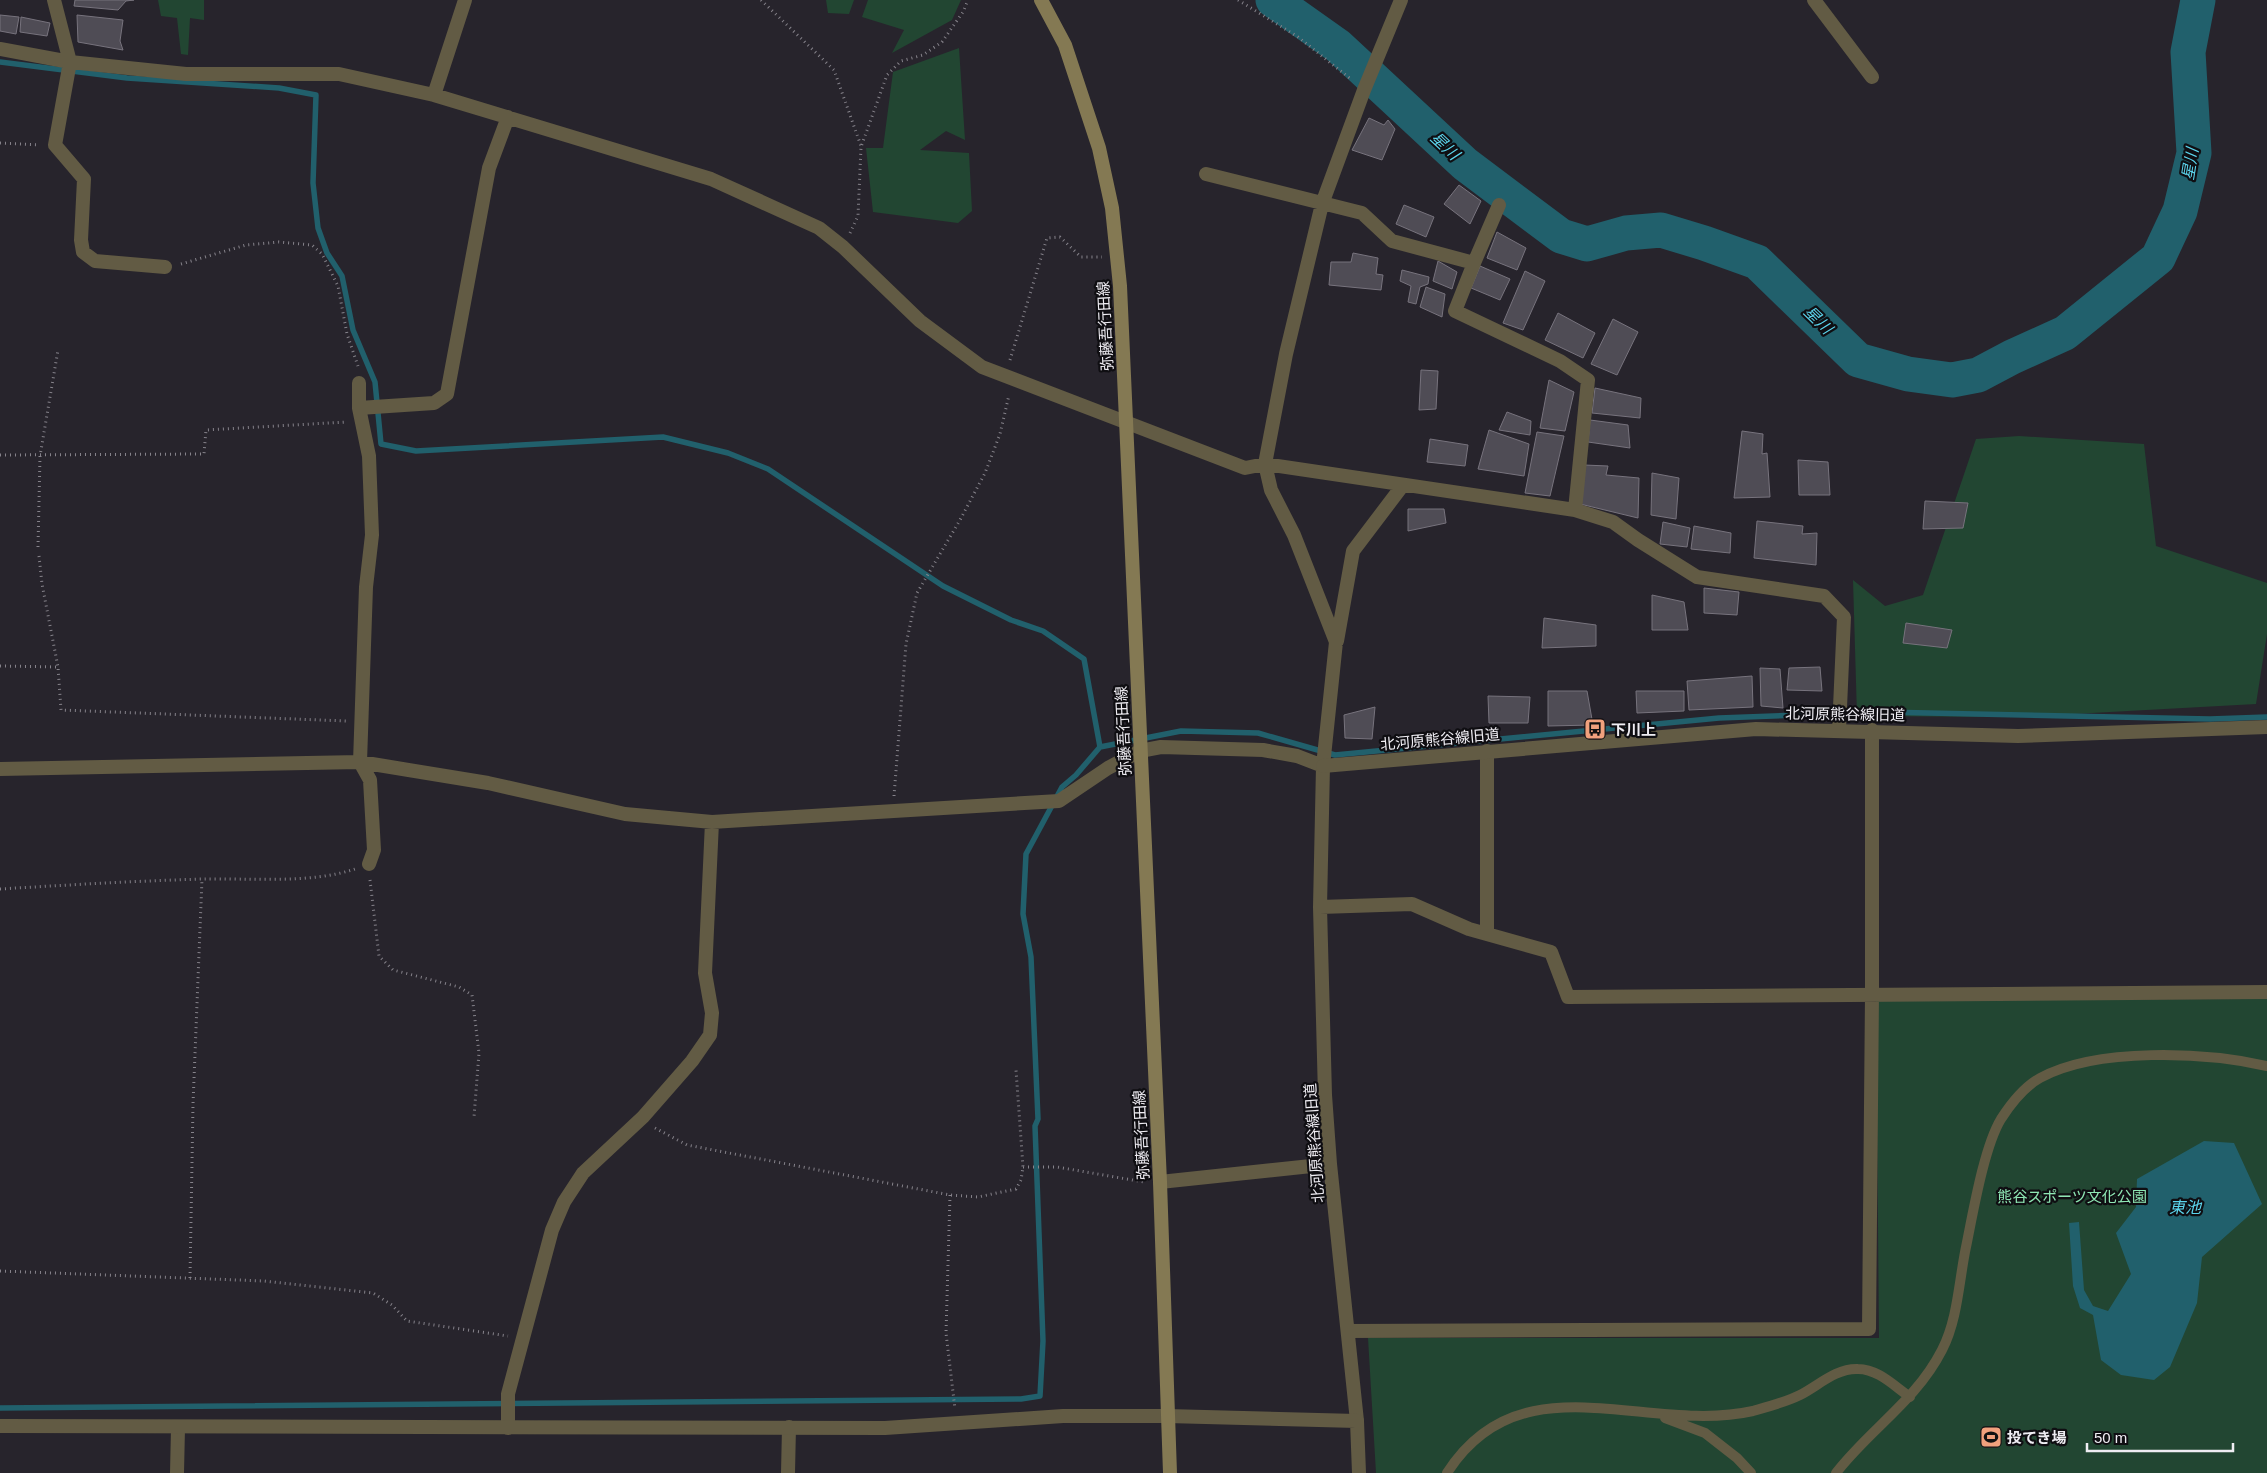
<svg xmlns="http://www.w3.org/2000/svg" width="2267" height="1473" viewBox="0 0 2267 1473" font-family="Arial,'Noto Sans JP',sans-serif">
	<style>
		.green { fill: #224632 }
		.water { fill: #21606c }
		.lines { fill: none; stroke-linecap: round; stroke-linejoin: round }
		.stream { stroke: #21606c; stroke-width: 5.5 }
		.river { stroke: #21606c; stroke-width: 35 }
		.building { fill: #4f4c55; stroke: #77737d }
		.path { stroke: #86838b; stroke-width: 3; stroke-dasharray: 1 4; stroke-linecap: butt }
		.service { stroke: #625b44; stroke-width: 10 }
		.minor { stroke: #625b44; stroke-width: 14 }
		.tertiary { stroke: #625b44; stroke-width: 14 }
		.secondary { stroke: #847953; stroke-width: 14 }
		.labels { text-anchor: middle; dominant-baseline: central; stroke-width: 4.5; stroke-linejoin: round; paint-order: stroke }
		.street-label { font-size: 15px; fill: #efedf3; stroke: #0f0e12 }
		.poi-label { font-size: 15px; font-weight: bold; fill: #efedf3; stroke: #0f0e12; text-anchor: start }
		.park-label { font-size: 15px; fill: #8fe7b4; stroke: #0f0e12 }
		.water-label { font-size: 16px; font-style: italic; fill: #5cd5ed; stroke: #0f0e12 }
	</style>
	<rect width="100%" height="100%" fill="#27242c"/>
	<!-- green -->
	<path class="green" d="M158,0h46v20l-14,-2 -2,37 -7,-1 -4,-36 -16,-2z
		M826,0h28l-5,14 -21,-1z
		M868,0h93l-9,20 -60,33 12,-23 -42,-13z
		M959,48l6,92 -19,-9 -26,19 49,3 3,58 -14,12 -85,-11 -7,-64h17l10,-76z
		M2019,436l125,8 12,102 111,37v51l-11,70 -238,13 -161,-1 -4,-136 32,26 38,-11 53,-156z
		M2267,999v474h-891l-8,-135h511l-3,-338z"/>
	<!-- water -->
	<path class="water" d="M2204,1141l30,2 28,61 -60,53 -5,46 -27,64 -16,13 -33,-5 -20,-15 -8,-45 -13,-7 -7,-22 -4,-63 10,-1 5,68 9,16 15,5 23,-37 -15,-41 20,-26 1,-28z"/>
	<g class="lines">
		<!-- stream -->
		<path class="stream" d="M0,62l127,16 152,10 37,7 -3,88 5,45 9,25 15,23 11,54 22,52 6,62 35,7 247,-14 65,16 40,16 175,117 68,34 32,11 41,28 16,88
			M0,1408l1021,-9 19,-3 3,-55 -8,-215 3,-7 -7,-162 -8,-43 3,-60 36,-67 14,-12 24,-28 81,-16 77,2 77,22 384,-37 163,-6 328,7 57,-2"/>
		<!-- river -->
		<path class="river" d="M1273,0l65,46 127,118 96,72 26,8 39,-11 35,-3 43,13 53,19 101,98 50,14 44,6 26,-5 34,-18 53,-24 93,-75 22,-47 14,-58 -6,-101 10,-52"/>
	</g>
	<!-- building -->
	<path class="building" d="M75,0h59l-8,1 -8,9 -44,-4z
		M0,15l19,2 -3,17 -16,-3z
		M77,15l46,5 -3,21 3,9 -45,-8z
		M21,17l29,6 -3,13 -27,-4z
		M1369,118l15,7 4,-5 7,9 -13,31 -30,-10z
		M1459,185l22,16 -11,23 -26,-20z
		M1404,205l30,12 -8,20 -30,-13z
		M1497,232l29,16 -9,22 -30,-12z
		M1353,253l25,5 -2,16 7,1 -2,15 -52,-5 2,-23h20z
		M1438,261l19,11 -5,17 -19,-8z
		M1480,266l30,13 -10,21 -29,-12z
		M1402,270l27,7 -1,7 -8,3 -4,17 -8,-2 3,-16 -11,-5z
		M1525,271l20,10 -22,49 -20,-7z
		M1426,287l19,7 -3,23 -22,-10z
		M1558,313l37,20 -12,25 -38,-18z
		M1613,319l25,13 -21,43 -26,-11z
		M1421,370l17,1 -2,38 -17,1z
		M1549,380l25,12 -9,39 -25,-3z
		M1595,388l46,10 -1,20 -48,-5z
		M1507,412l24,9 -1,14 -31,-5z
		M1590,420l38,5 2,23 -42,-6z
		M1489,430l40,14 -5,32 -46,-7z
		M1742,431l21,3 -1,20 5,-1 3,44 -36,1z
		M1537,432l27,4 -14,60 -25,-3z
		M1430,439l38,6 -3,21 -38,-4z
		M1798,460l30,2 2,33h-31z
		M1584,465l24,1 -2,9 33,3 -1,40 -58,-14z
		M1652,473l27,5 -3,41 -25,-4z
		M1925,501l43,2 -5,25 -40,1z
		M1408,509h36l2,14 -38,8z
		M1757,521l46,5 -1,8 15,-1 -1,32 -62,-7z
		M1663,522l27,6 -3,19 -27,-3z
		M1694,526l37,7 -1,20 -39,-4z
		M1704,588l35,4 -2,23 -33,-2z
		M1652,595l32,7 4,28h-36z
		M1544,618l52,7v21l-54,2z
		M1906,623l46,7 -5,18 -44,-5z
		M1820,667l2,24 -35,-1 2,-22z
		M1760,668l20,1 3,39 -22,-2z
		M1752,676l1,31 -64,3 -2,-29z
		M1548,691h39l6,34 -45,1z
		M1636,691h48v20l-47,2z
		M1488,696l42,1 -2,26h-39z
		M1375,707l-3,32 -27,-1 -1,-23z"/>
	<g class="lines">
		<!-- path -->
		<path class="path" d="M761,0l73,70 27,76
			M1238,0l60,37 54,43
			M0,143l39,2
			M850,233l8,-17 3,-69 26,-72 14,-14 22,-6 19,-13 21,-30 5,-12
			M181,264l65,-19 33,-3 33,3 10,9 16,32 9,48 12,35
			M1010,360l37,-122 13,-1 21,20h21
			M0,455l204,-1 2,-24 140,-8
			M38,547l2,-91 18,-106
			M39,556l3,28 16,83
			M0,666l58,1 3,43 285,11
			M894,796l12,-152 11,-51 43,-73 25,-47 15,-39 9,-39
			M370,880l9,76 14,14 66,17 13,8 7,58 -5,64
			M0,889c67,-4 135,-8 203,-10 46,-1 108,5 152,-10
			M655,1128l32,17 263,50 28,2 38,-8 5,-9 2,-13 -7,-97
			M1023,1167h34l87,15
			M950,1195l-4,138 9,76
			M0,1271l264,10 109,12 19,12 15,16 101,15
			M190,1278l3,-174 9,-225"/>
		<!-- service -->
		<path class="service" d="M1665,1418l40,15 32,25 14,15
			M1447,1473c74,-116 199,-38 306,-62 14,-4 33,-9 47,-16 18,-9 36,-27 58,-26 20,0 36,17 52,28
			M1836,1473c34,-44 80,-72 106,-123 16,-31 17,-70 24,-103 7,-34 18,-100 35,-128 9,-14 23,-32 39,-41 57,-31 165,-26 227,-12"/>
		<!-- minor -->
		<path class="minor" d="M54,0l16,62 -15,83 29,34 -3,61 2,12 12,9 70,6
			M1814,0l58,77
			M0,49l70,13 116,12h153l95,21 277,84 108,49 24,19 77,74 62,46 263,101 20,-4 310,46 38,12 25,18 59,37 127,19 20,21 -5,113
			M434,95l31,-95
			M1206,174l156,39 30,28 82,22 -19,48 105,50 28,19 -13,130
			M1474,263l25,-58
			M359,383v25l10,48 3,79 -6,52 -6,175 10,18 4,70 -5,14
			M359,408l75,-5 13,-9 42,-226 19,-51
			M1337,641l16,-90 50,-66
			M0,769l360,-7 128,21 137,31 87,8 347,-21 49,-33 32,-17 21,-4 102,3 34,6 26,10
			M1320,907l92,-3 57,25 82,23 17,45 699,-5
			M1487,934v-183
			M1160,1182l170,-18
			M1348,1331l521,-2 3,-335v-264
			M1357,1421l-27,-257 -5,-69 -5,-188 3,-141 13,-124 -42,-107 -23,-45 -6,-26 21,-110 36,-150 42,-114 37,-90
			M508,1428v-34l44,-164 12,-28 19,-29 60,-56 49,-56 18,-26 2,-22 -7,-40 7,-151
			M177,1473l1,-45
			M788,1473l1,-46"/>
		<!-- tertiary -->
		<path class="tertiary" d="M1323,766l433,-37 262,7 249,-9
			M0,1426l885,2 178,-12h104l190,5 2,52"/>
		<!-- secondary -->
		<path class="secondary" d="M1041,0l24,45 34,103 13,60 8,78 40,896 10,291"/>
	</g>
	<!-- icons -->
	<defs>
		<g id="bus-square" transform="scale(1.125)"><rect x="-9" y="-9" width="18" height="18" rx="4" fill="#f1a17d" stroke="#0f0e12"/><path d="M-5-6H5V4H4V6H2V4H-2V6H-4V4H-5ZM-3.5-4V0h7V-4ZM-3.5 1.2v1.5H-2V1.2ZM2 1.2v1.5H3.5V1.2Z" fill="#111"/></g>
		<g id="stadium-square" transform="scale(1.125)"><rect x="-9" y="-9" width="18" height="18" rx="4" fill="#f1a17d" stroke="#0f0e12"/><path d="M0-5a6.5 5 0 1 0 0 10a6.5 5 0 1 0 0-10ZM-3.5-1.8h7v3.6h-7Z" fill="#111"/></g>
	</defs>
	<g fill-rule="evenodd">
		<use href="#bus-square" x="1595" y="729"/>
		<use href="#stadium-square" x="1991" y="1437"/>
	</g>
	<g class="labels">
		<!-- street labels -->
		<g class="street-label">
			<text transform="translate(1105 326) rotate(-93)">弥藤吾行田線</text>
			<text transform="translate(1845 714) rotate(1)">北河原熊谷線旧道</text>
			<text transform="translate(1123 731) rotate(-93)">弥藤吾行田線</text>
			<text transform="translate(1440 739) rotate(-5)">北河原熊谷線旧道</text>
			<text transform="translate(1141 1135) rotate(-93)">弥藤吾行田線</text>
			<text transform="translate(1314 1143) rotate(-94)">北河原熊谷線旧道</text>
		</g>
		<!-- poi labels -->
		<g class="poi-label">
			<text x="1611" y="729">下川上</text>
			<text x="2007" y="1437">投てき場</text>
		</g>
		<!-- park labels -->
		<g class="park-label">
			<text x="2072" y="1196">熊谷スポーツ文化公園</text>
		</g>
		<!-- water labels -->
		<g class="water-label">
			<text transform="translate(1445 146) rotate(43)">星川</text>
			<text transform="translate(2190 164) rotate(-81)">星川</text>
			<text transform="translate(1818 320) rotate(44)">星川</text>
			<text x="2185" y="1207">東池</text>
		</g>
	</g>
	<!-- scale -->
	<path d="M2087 1443v8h146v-8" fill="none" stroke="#efedf3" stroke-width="2.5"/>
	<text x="2094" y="1443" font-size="15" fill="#efedf3" stroke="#0f0e12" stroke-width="4" paint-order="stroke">50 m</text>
</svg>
